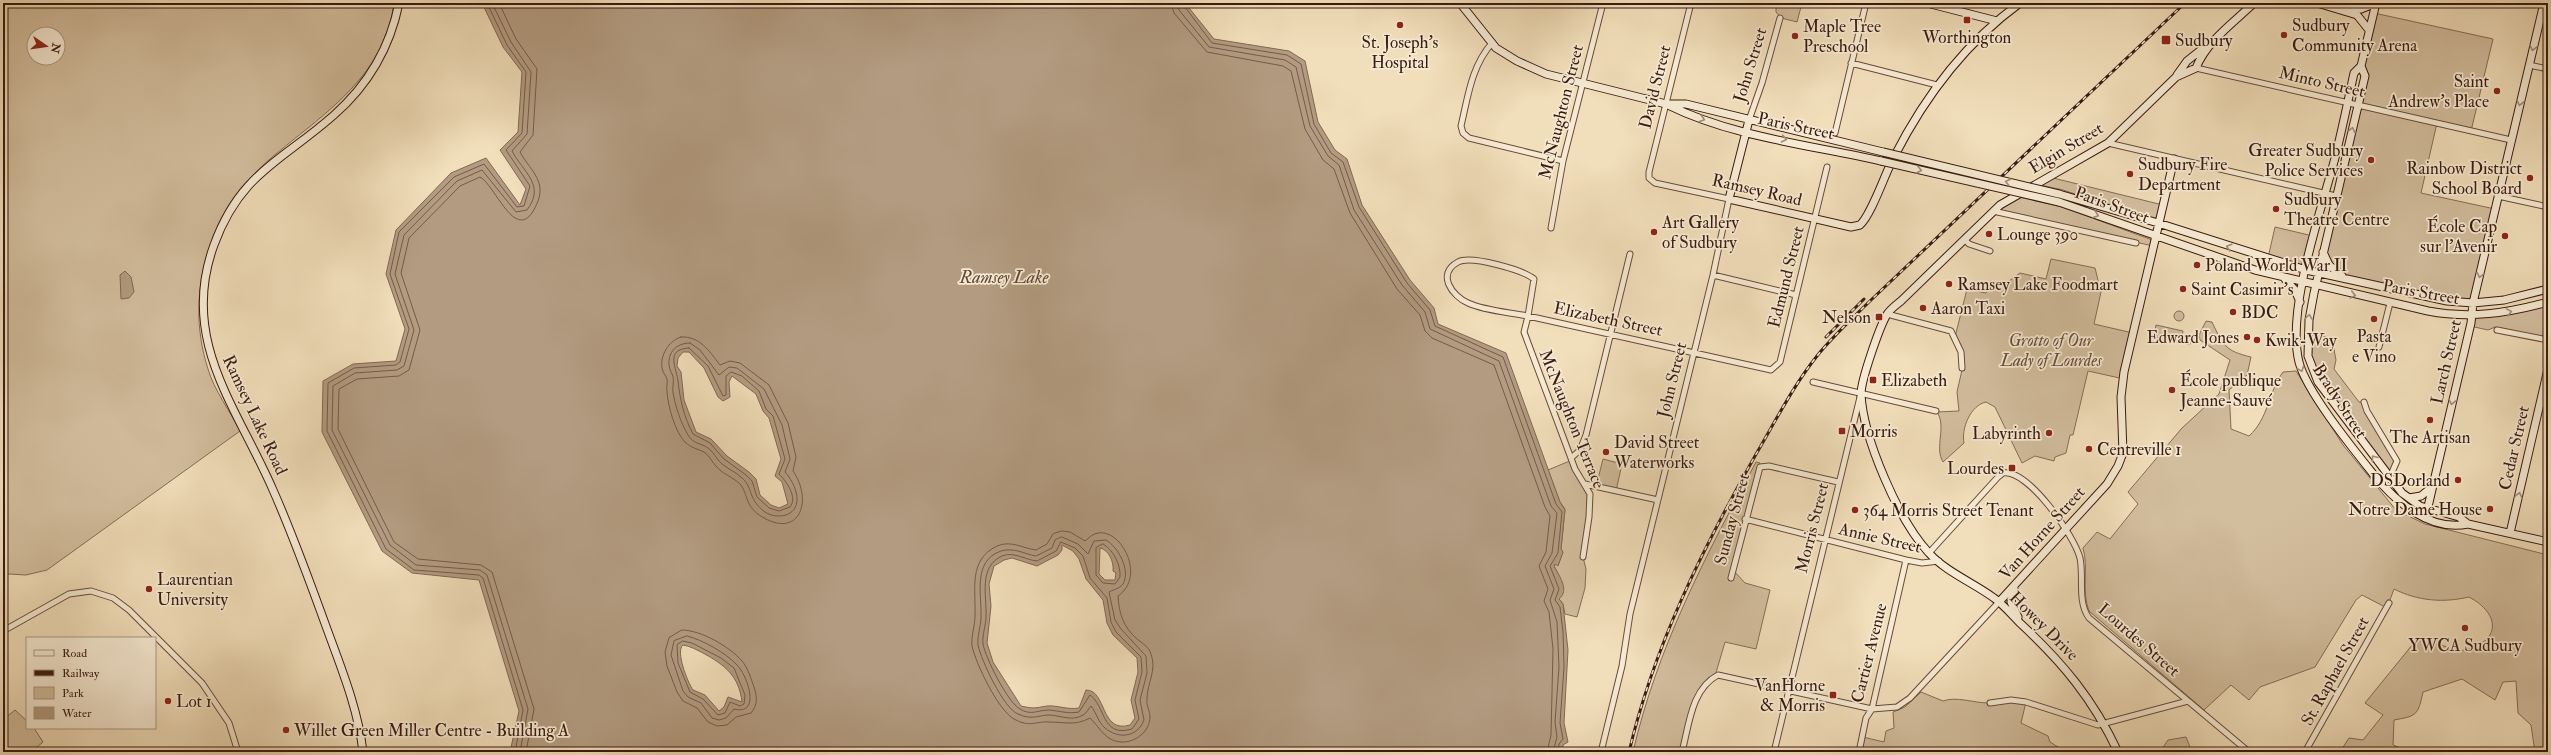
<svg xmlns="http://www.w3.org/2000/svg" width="2551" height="755" viewBox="0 0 2551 755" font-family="'IM FELL Double Pica',serif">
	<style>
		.green { fill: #d2bd9d; stroke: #866c56; fill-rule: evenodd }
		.water { fill: #b29b80; stroke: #826753; fill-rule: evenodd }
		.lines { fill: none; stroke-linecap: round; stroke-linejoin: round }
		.shore { stroke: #765a48; stroke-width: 1 }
		.street-casing { stroke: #674b3a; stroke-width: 7 }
		.secondary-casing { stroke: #391a10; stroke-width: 9 }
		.street { stroke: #f6ead2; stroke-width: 5 }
		.secondary { stroke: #f6ead2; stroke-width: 7 }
		.rail-casing { stroke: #391a10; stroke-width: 3 }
		.rail { stroke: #f6ead2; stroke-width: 1.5; stroke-dasharray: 4.5; stroke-linecap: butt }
		.secondary-bridge-casing { stroke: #391a10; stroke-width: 9; stroke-linecap: butt }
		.secondary-bridge { stroke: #f6ead2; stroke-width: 7 }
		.oneway { stroke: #a18c7b }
		.poi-dot { fill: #8f2418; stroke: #f6ead2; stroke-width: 1.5 }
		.labels { text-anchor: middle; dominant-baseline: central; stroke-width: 3.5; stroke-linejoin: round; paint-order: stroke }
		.poi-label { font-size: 17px; fill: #391a10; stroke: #f6ead2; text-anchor: start }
		.street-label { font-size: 17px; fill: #391a10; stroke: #f6ead2 }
		.park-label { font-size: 17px; font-style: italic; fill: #674b3a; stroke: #f6ead2 }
		.water-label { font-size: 18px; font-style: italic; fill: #634737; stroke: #f6ead2 }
	</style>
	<rect width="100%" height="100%" fill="#f1deba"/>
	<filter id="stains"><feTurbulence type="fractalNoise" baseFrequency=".005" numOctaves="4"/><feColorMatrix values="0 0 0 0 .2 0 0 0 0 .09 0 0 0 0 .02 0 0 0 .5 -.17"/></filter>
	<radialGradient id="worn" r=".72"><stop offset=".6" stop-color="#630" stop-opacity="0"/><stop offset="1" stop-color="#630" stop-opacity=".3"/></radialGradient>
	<!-- green -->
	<path class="green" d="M3,3h391c-9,71 -66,108 -117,150 -64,52 -95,135 -69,216 6,21 22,42 32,62l-193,139 -21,5 -17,-1 -6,2zM34,34h24v24h-24z
		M1776,3h26l-5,19 -16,-4 -5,-6z
		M2374,13l119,26 -22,92 -34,-8 -16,70 74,16 -22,94 -127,-25 -8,-5 -15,-23 42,-174 -4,-10z
		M2049,177l114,28 -4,17 -96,-32 -27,-6z
		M2019,197l43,10 93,34 -2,5 -94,-21 -65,-11z
		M2275,227l38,9 -7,34 -38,-12z
		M2051,259l44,9 6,24 -7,32 39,9 -9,46 -36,-8 -15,64h-3l-4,18 -11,4 -1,4 -19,-5 -13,7 -27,-56 -9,-5c-15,3 -25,26 -22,41l-21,19c-9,-15 4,-35 -6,-50l22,-1 -2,-19 7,-31 -9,-24 12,-48 19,4 4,-12 15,3 15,-11 26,6z
		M2548,302v37l-53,-12 -7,3 -18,-4 1,-10z
		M2174 316a5 5 0 1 1 10 0a5 5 0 1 1-10 0Z
		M2206,321l6,1c11,23 13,29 39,35l-4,18 -18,15 2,39 18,7c20,-18 19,-44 34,-64l13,-1 47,74 53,65 29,14 123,31v197h-13l-4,-27 -13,-12 -2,-32 -13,1 -8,18 -33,-21 -39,13c-5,23 -6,24 -29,28l-1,25 18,7h-71l9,-14 14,2 20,-25 -18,-12 52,-64c8,5 11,5 20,5 9,1 17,9 27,6 37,-8 37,-36 5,-53 -26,6 -51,4 -75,-8l-7,19 -25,-13 -6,5 -41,67 -55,20 -11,13 -18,-15 -27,25 -115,-99c-8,-20 0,-43 -6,-63l14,-16 13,7 28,-35 -10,-12 54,-64 37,-34 11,-34 -30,-20 -1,-5z
		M2156,325l27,6 -2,12 -27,-6z
		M2308,331l24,8 4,21 -2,9 25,33 6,1 32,58 -7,18 -78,-109z
		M2183.5 340a4.5 4.5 0 1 1 9 0a4.5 4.5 0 1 1-9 0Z
		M1603,459l19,5 -6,27 -20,-4z
		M1572,460l18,31 -7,66 3,12 -1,19 -8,29 -12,-3 -2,-10 -4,-5c6,-14 2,-20 -5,-33l1,-3 3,2 5,-13 -2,-3 4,-40 -5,-7 -12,-32z
		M1756,462l4,1 -27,107 12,13 25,7 -14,59 -31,-7 -10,34 -18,21 -14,55h-50c24,-104 73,-197 123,-290z
		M1921,692l22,9c14,-5 30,2 46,2 12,0 24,-2 37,-1l-5,21 27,13 2,6 16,10h-207l4,-15 21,5 2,-11 8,-3 -1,-16 12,-5z
		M15,710l12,11v7h7l9,14 -12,10h-28v-36l2,2z
		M2186,737l6,15h-29l-1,-3 6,-9z"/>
	<!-- water -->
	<path class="water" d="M482,3h703l29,36 75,12 16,10 13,61 17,28 12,9 15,46 48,75 24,28 4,16 68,29 54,149 5,8 -4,39 2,3 -5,14 -3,-2 -1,2c5,10 16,24 5,33l4,5 5,46 -4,73 4,19 -5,3 -1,7h-1052l9,-41 -40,-131 -67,-7 -30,-22 -60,-119 1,-51 30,-17 43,-3 9,-32 -19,-55 10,-44 55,-57 35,-15 34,47 6,-16 -26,-39 18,-18 4,-60 -19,-25zM683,352h6l15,16 14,29 5,4 7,-4 -1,-15 3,-6 24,18 7,17 6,7 12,41 -6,17 7,6 6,22 -9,4 -8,-3 -11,-10 -4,-16 -7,-7 -22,-16 -16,-17 -15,-7 -12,-32 -3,-28 -4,-6 1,-8zM1062,545l11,6 6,8 7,20 17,21 4,23 6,12 24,23 1,14 -7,28 4,18 -5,7c-30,9 -23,-35 -44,-35l-7,18c-12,2 -22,-3 -32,-2 -12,2 -13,3 -26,0l-28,-44 -6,-19 4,-37 -2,-22 5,-18 10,-6 8,-2 25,8 21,-11 4,-5zM1100,548c9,2 14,14 13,23l3,2 -1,7h-10l-6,-6zM683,645c7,1 14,5 20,8 22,12 36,23 39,49l-14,-5 -4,10 -5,4 -14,-16 -12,-5c-5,-7 -18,-39 -10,-45z
		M125,271l6,6 3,15 -5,6 -8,1 -1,-24z"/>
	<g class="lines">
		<!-- shore -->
		<path class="shore" d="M487,3l20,42 19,27 -4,61 -16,17 24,36 -6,20 -7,1 -33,-43 -30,13 -55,55 -9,42 19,55 -9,33 -4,3 -42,3 -26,15 -1,48 59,118 28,21 65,5 4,3 40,132 -8,42
			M492,3l19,39 20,30 -4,62 -15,17c11,21 34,34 15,59l-11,2 -34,-42 -25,11 -53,54 -9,39 19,56 -10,36 -7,4 -42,3 -22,13 -1,44 58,115 26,20 64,5 7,5 41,134 -8,43
			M499,3l17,36 21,30 -4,66 -13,17c9,17 26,28 18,49 -20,51 -42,-16 -58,-24l-20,9 -51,52 -8,35 19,57 -11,40 -10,6 -42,3 -18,10 -1,40 56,113 24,17 63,6 11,7 42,137 -8,43
			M1171,3l3,10 33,39 76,14 8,5 14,58 18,31 11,9 16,44 47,76 23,26 5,16 7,7 62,27 51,142 5,9 -4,36 -7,14 9,23 -4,12 5,11 4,37 -2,86 -4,17
			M1177,3l2,7 30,37 76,13 11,7 14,59 18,30 11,9 15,45 48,75 23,27 5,17 69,32 52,145 6,7 -5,40 -7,13 9,23 -4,11 7,22 2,45 -4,55 2,15 -4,15
			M1182,3l30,40 75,12 14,9 13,60 17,29 12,9 16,45 48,76 23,27 5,16 68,31 53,147 6,8 -4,41 -8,13 9,23 -4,11 5,7 3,25 1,35 -4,56 3,16 -4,5 -1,8
			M681,337c19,-1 28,14 39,28l10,-4 10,2 29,22 19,38 8,34 -3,14c20,29 7,67 -29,47 -20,-11 -15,-23 -24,-34 -7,-7 -18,-10 -24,-18 -4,-4 -7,-11 -12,-14 -6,-3 -13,-4 -19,-10 -10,-10 -17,-36 -18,-50 -1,-5 1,-9 0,-13 -1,-3 -4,-6 -5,-11 -2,-12 6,-27 19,-31z
			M690,343l10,7 19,25 10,-8 8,1 27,21 18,36 8,34 -5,13c11,12 20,36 1,43 -7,2 -15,1 -21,-3 -17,-12 -12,-25 -23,-34 -6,-6 -14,-9 -20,-14 -6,-5 -8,-12 -14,-16 -7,-5 -15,-4 -20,-13 -7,-12 -13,-29 -15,-43 -1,-6 2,-12 -1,-18 -8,-15 0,-31 18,-31z
			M689,348l19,18 15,30 3,-1v-19l5,-4 11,4 17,15 7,18 7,7 12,43 -6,15c7,7 19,23 11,33l-11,4 -10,-3 -12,-11 -5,-16 -6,-6 -22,-16 -14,-16 -17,-9c-9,-17 -13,-34 -15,-53 -1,-12 -14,-32 11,-33z
			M1062,531l8,1 15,9c4,-3 7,-7 13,-8 24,-4 48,44 20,63 1,17 5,31 19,43 5,4 12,8 14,15 6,16 -4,30 -4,45 -1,6 3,12 3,18 0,14 -14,25 -27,25 -17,0 -22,-13 -33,-24 -15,8 -25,4 -41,4 -13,-1 -19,6 -35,-3 -16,-9 -38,-55 -42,-73 -1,-9 3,-21 3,-30 1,-27 -7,-56 22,-70 14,-6 25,2 39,4l11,-6 6,-10z
			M1062,537l16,7 10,10 6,-13 12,-1c12,7 25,30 17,44 -4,5 -9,5 -14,8l6,28 6,9 25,27 1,17 -7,27 4,20c-7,18 -26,19 -39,8 -7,-6 -9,-16 -14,-22 -3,3 -4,7 -8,9 -11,7 -23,0 -35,0 -13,1 -16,5 -30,-1 -14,-5 -37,-54 -40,-69 -1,-9 3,-19 3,-27 1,-23 -9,-57 20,-67 13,-4 23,3 35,5l16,-8 3,-8z
			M1061,542l14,6 8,8 7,22 17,20 4,24 5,10 25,25 1,15 -7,28 4,19 -7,10c-31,9 -26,-23 -42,-34l-11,17c-11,2 -19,-1 -30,-2 -11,0 -18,6 -29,-1 -12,-6 -35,-52 -37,-65 -1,-9 3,-19 3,-28 1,-20 -8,-49 16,-60 11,-5 24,4 35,5l19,-10z
			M1103,544c11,6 18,22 17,33l-5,7 -12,-1 -7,-8v-27z
			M682,630c19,0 48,17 60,31 6,7 9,18 12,26 3,9 4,18 -3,26l-15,4 -9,8 -10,1 -9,-4 -11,-14 -14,-7 -6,-9 -10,-26 -2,-14 4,-14z
			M687,636c16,4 39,17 50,29 11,11 24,51 -3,44l-8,9 -7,2 -7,-2 -11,-15 -13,-6 -5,-6 -12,-36 3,-14z
			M683,641l9,2 29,15 13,10 11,27 -1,9 -4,2 -10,-4 -5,11 -7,2 -15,-16 -13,-7 -12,-29 -1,-18z"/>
		<!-- street casing -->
		<g class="street-casing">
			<path id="street" d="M1952,9l2,-6
				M1492,43c-21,24 -24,54 -31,83l2,7 6,5 94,23
				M1851,63l86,22
				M2529,65l19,4
				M2196,68l315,72
				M1749,120l13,-37 18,-65
				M1835,133l31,-130
				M2108,143l228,53
				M2498,196l50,11
				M1993,211l143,32
				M1551,228l12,-67 40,-158
				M1965,240l4,4 21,7
				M1713,275l83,20
				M1887,314l64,17 10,21 1,16
				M2497,330l51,10
				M2379,347l11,-44
				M1813,382l123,29
				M2364,402l3,9 30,50 -8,18
				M1571,458l9,-8 6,-15 44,-181
				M1585,484l73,16
				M1745,519l161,41 16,3 17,-2
				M1929,553l69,-76 5,-4c25,-4 71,62 77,85 4,19 -3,44 9,60l160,134
				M1583,557l6,-40 1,-23 -15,-25 -51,-137 4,-16 6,-37c-11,-9 -63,-24 -76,-17 -22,12 -6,34 10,41 18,8 40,9 60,13l243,54 9,-8 47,-195
				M1731,578l29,-111 9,-1 69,16
				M3,631l66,-37 22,-3 22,7 16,12 73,73 27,40 9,29
				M1990,703l21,-3 15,2 72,23 90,-24
				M1601,752l21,-86 8,-52 83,-339 16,-76 -74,-16 -6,-5v-6l42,-169
				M1682,752c7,-26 9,-63 36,-77l154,34 25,-2 13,-9 89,-96
				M1774,752l86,-355
				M1859,752l7,-34 6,-9 34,-149
				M2305,752l84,-149"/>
		</g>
		<!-- secondary casing -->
		<g class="secondary-casing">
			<path id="secondary" d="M1460,3l36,45 21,13 29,13 120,30h20l197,48
				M1927,3l70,18
				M2317,3l40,12 12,15
				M2376,3l-15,63 -7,7c-6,28 -12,57 -19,85 -14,53 -49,152 -36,204 7,29 55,88 75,113 22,27 56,57 94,49
				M2345,10l16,-1 15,-6
				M2361,66l4,10 -51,217 -5,27 -1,36 10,26 84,111 18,13 39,11 9,7 80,18
				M2177,75l10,-14 19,-15
				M1668,105c65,32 143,40 213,56
				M1749,120l-20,79 122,28 9,-2c12,-11 25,-52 34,-68 31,-61 71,-114 126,-154
				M2059,194l99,29 148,47 141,31 26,2 31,-3 44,-11
				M2059,202l196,68 173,41c42,8 79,2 120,-9
				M2323,252l6,13 13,11
				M2285,279l10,11 5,12
				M2409,498l12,-2 10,-8
				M2427,511l44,-188 2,-20 71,-300
				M2510,533l38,-164
				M2014,588l-3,14 7,15
				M1999,602l108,-118 11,-18 5,-13 -2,-56 3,-25 50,-213
				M363,752c-5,-43 -21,-82 -36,-123 -17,-47 -34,-94 -54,-139 -36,-83 -94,-150 -59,-245 26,-72 68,-84 120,-130 34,-30 56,-67 65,-112
				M2118,752c-25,-53 -55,-89 -98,-129 -8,-8 -16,-18 -26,-25 -20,-15 -48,-26 -65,-45 -30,-32 -66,-115 -68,-159 0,-14 18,-65 25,-78 3,-6 10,-11 15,-15l99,-96 108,-62 68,-66 20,-9c11,-27 37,-45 58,-65"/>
		</g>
		<!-- street -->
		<use href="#street" class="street"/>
		<!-- secondary -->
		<use href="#secondary" class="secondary"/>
		<!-- rail casing -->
		<g class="rail-casing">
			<path id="rail" d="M1826,337l38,-38
				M1629,752c25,-106 73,-202 126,-296 20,-34 38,-70 62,-100 16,-20 36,-38 54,-56l314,-297"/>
		</g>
		<!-- rail -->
		<use href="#rail" class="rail"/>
		<!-- secondary-bridge casing -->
		<g class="secondary-bridge-casing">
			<path id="secondary-bridge" d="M1883,152l176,42
				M1881,161l178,41"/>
		</g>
		<!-- secondary-bridge -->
		<use href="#secondary-bridge" class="secondary-bridge"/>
	</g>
	<!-- one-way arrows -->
	<defs><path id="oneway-chevron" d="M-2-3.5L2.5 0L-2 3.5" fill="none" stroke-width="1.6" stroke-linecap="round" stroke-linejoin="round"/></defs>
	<g class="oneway">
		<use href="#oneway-chevron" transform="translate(2533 48) rotate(104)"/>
		<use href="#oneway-chevron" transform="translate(2520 103) rotate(103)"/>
		<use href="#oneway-chevron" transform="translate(1702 119) rotate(18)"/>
		<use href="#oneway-chevron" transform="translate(2352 130) rotate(-77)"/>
		<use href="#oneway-chevron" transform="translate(1784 139) rotate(12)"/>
		<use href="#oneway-chevron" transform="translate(1919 170) rotate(13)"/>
		<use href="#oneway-chevron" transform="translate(2008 182) rotate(-167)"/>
		<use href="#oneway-chevron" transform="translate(2096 215) rotate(20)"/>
		<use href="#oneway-chevron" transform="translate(2229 247) rotate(-163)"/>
		<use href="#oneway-chevron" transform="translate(2480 275) rotate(104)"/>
		<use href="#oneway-chevron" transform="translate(2353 295) rotate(13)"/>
		<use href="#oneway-chevron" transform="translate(2509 312) rotate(-10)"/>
		<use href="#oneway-chevron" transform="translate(2309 317) rotate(-82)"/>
		<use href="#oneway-chevron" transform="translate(2301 369) rotate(70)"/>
		<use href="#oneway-chevron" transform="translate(2452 402) rotate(103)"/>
		<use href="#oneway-chevron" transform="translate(2374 458) rotate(-127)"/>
		<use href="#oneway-chevron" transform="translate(2519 495) rotate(-77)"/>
	</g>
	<!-- markers -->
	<g class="poi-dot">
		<rect x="1963" y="16" width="8" height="8" rx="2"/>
		<circle cx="1400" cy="25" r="4"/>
		<circle cx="2284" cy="35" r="4"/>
		<circle cx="1795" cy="36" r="4"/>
		<rect x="2161" y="35" width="10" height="10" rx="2"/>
		<circle cx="2497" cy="91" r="4"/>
		<circle cx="2371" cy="160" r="4"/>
		<circle cx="2130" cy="174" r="4"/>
		<circle cx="2530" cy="178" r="4"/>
		<circle cx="2276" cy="209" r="4"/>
		<circle cx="1654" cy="232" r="4"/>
		<circle cx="1989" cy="234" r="4"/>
		<circle cx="2505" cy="236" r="4"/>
		<circle cx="2197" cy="265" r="4"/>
		<circle cx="1949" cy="284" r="4"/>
		<circle cx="2183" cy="289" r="4"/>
		<circle cx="1923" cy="308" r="4"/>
		<circle cx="2233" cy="312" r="4"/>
		<rect x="1875" y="313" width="8" height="8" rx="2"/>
		<circle cx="2374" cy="319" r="4"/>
		<circle cx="2247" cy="337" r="4"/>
		<circle cx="2257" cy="340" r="4"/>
		<rect x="1869" y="376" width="8" height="8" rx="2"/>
		<circle cx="2172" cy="390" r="4"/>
		<circle cx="2430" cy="420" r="4"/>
		<rect x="1838" y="427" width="8" height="8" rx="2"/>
		<circle cx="2049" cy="433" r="4"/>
		<circle cx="2089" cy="449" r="4"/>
		<circle cx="1606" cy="452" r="4"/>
		<rect x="2008" y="464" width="8" height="8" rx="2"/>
		<circle cx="2458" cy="480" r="4"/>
		<circle cx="2490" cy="509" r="4"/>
		<circle cx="1855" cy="510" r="4"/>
		<circle cx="149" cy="589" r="4"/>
		<circle cx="2465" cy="628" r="4"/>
		<rect x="1829" y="691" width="8" height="8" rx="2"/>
		<circle cx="168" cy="701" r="4"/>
		<circle cx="286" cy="730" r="4"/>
	</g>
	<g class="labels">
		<!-- poi labels -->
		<g class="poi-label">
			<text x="2292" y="25">Sudbury<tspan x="2292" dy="20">Community Arena</tspan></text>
			<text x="1803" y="26">Maple Tree<tspan x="1803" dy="20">Preschool</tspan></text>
			<text x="1967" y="37" text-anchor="middle">Worthington</text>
			<text x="2175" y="40">Sudbury</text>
			<text x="1400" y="42" text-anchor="middle">St. Joseph's<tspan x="1400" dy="20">Hospital</tspan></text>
			<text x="2489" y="81" text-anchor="end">Saint<tspan x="2489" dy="20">Andrew's Place</tspan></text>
			<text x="2363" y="150" text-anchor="end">Greater Sudbury<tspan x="2363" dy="20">Police Services</tspan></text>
			<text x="2138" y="164">Sudbury Fire<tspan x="2138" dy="20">Department</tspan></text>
			<text x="2522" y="168" text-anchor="end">Rainbow District<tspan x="2522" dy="20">School Board</tspan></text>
			<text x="2284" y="199">Sudbury<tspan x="2284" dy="20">Theatre Centre</tspan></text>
			<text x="1662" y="222">Art Gallery<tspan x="1662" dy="20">of Sudbury</tspan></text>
			<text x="2497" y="226" text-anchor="end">École Cap<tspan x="2497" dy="20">sur l'Avenir</tspan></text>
			<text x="1997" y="234">Lounge 390</text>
			<text x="2205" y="265">Poland World War II</text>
			<text x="1957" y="284">Ramsey Lake Foodmart</text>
			<text x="2191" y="289">Saint Casimir's</text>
			<text x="1931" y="308">Aaron Taxi</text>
			<text x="2241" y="312">BDC</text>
			<text x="1871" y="317" text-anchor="end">Nelson</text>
			<text x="2374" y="336" text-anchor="middle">Pasta<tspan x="2374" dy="20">e Vino</tspan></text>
			<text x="2239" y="337" text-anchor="end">Edward Jones</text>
			<text x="2265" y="340">Kwik-Way</text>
			<text x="1881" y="380">Elizabeth</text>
			<text x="2180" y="380">École publique<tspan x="2180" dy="20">Jeanne-Sauvé</tspan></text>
			<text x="1850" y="431">Morris</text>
			<text x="2041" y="433" text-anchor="end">Labyrinth</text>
			<text x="2430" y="437" text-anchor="middle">The Artisan</text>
			<text x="1614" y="442">David Street<tspan x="1614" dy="20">Waterworks</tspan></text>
			<text x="2097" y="449">Centreville 1</text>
			<text x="2004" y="468" text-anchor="end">Lourdes</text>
			<text x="2450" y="480" text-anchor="end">DSDorland</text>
			<text x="2482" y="509" text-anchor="end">Notre Dame House</text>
			<text x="1863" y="510">364 Morris Street Tenant</text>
			<text x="157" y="579">Laurentian<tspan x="157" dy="20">University</tspan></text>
			<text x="2465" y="645" text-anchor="middle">YWCA Sudbury</text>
			<text x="1825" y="685" text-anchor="end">VanHorne<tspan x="1825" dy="20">&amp; Morris</tspan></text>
			<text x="176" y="701">Lot 1</text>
			<text x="294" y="730">Willet Green Miller Centre - Building A</text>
		</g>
		<!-- street labels -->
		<g class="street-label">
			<text transform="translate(1750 65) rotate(-73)">John Street</text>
			<text transform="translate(2322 82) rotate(13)">Minto Street</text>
			<text transform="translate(1655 87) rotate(-76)">David Street</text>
			<text transform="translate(1561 112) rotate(-76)">McNaughton Street</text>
			<text transform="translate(1796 126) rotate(12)">Paris Street</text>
			<text transform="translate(2066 148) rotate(-31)">Elgin Street</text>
			<text transform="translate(1757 190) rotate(13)">Ramsey Road</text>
			<text transform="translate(2112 205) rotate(20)">Paris Street</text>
			<text transform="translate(1786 277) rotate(-76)">Edmund Street</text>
			<text transform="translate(2421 292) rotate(10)">Paris Street</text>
			<text transform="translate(1608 319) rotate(12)">Elizabeth Street</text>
			<text transform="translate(2446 362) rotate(-77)">Larch Street</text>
			<text transform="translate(1672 380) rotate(-76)">John Street</text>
			<text transform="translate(2340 401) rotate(57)">Brady Street</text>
			<text transform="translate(255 415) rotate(65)">Ramsey Lake Road</text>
			<text transform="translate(1572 419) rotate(68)">McNaughton Terrace</text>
			<text transform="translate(2514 448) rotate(-77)">Cedar Street</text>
			<text transform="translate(1732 519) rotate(-75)">Sunday Street</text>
			<text transform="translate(1812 528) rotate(-76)">Morris Street</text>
			<text transform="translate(2042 533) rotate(-48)">Van Horne Street</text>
			<text transform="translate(1880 538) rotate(13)">Annie Street</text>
			<text transform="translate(2044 626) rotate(45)">Howey Drive</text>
			<text transform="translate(2139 640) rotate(41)">Lourdes Street</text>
			<text transform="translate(1869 653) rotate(-76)">Cartier Avenue</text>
			<text transform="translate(2335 671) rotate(-61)">St. Raphael Street</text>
		</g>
		<!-- park labels -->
		<g class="park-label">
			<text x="2051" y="340">Grotto of Our<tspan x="2051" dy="20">Lady of Lourdes</tspan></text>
		</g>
		<!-- water labels -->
		<g class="water-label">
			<text x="1004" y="277">Ramsey Lake</text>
		</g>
	</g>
	<!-- margin -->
	<rect width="2551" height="755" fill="none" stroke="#f1deba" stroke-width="16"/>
	<rect x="4" y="4" width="2543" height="747" fill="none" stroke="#391a10" stroke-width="2"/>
	<rect x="8" y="8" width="2535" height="739" fill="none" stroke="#391a10"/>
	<!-- legend -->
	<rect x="26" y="637" width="130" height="92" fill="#f6ead2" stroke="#aa9784"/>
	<rect x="34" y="650" width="20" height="6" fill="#f6ead2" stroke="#aa9784"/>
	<text x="62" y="657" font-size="12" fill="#391a10">Road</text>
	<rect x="34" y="670" width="20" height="6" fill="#391a10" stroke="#aa9784"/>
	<text x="62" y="677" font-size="12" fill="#391a10">Railway</text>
	<rect x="34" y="687" width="20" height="12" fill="#d2bd9d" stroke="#aa9784"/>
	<text x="62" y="697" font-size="12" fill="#391a10">Park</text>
	<rect x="34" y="707" width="20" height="12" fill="#b29b80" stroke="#aa9784"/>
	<text x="62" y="717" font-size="12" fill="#391a10">Water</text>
	<!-- north arrow -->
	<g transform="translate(46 46) rotate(103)"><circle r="19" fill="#f6ead2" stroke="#aa9784"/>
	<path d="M0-3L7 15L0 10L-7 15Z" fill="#8f2418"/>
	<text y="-6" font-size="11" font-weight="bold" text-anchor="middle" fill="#391a10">N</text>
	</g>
	<rect width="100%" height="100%" filter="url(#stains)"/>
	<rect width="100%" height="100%" fill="url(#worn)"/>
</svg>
